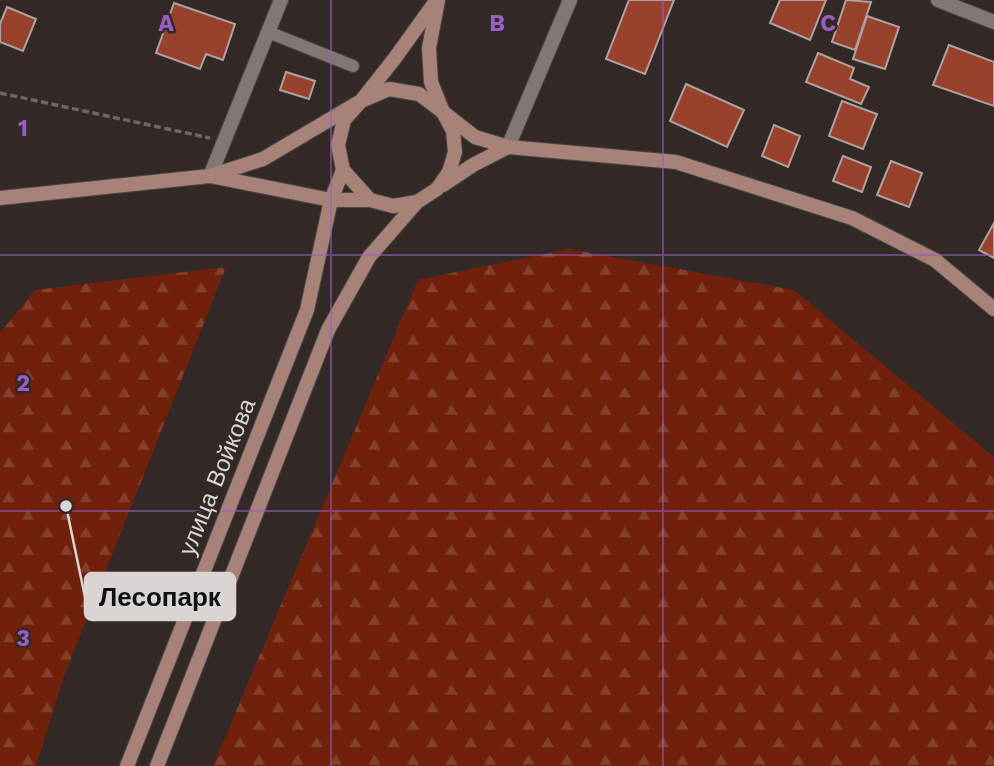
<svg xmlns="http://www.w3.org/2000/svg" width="994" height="766" viewBox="0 0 994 766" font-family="'Work Sans',sans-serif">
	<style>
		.forest { fill: url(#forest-firs) }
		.building { fill: #98422e; stroke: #ada29f; stroke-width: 2 }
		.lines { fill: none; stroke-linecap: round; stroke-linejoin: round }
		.service-casing { stroke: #4d4543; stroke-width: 14 }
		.minor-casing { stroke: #4d4543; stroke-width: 16 }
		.secondary-casing { stroke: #4d4543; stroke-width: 16 }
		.path { stroke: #6f6765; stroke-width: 3.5; stroke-dasharray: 7 3.5; stroke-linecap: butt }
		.service { stroke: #827774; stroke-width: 12 }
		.minor { stroke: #827774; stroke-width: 14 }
		.secondary { stroke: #a68278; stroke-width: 14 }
		.grid { fill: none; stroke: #985ec5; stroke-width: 2; stroke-opacity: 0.55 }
		.labels { text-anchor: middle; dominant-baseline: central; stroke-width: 5; stroke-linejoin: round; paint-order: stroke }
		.street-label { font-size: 24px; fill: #dad4d3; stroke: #332a28 }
		.grid-label { font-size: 23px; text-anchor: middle; font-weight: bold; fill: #985ec5; stroke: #332a28; stroke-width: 5; stroke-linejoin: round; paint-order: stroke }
		.leader { fill: none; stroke: #dad4d3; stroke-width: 2.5 }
		.callout-dot { fill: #dad4d3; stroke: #332a28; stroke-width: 2.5 }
		.callout { fill: #dad4d3; stroke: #dad4d3; stroke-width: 2.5 }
		.callout-label { font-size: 26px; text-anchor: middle; font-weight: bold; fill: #111 }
	</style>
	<defs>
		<pattern id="forest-firs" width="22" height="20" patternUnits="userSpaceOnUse" patternTransform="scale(1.75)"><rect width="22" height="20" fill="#70200b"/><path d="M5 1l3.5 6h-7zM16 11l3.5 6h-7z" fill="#84402e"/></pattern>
	</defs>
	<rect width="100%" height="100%" fill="#332a28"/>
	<!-- forest -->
	<path class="forest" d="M569,249l225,41 200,167v309h-781l205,-486z
		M226,267l-163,412 -27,87h-36v-433l35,-43z"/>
	<!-- building -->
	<path class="building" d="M629,0h45l-29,74 -39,-15z
		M780,0h46l-16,40 -40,-17z
		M846,0l25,2 -16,48 -23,-8z
		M174,3l61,21 -12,36 -17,-6 -6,15 -44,-16z
		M7,7l29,12 -13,32 -23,-9v-18z
		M867,16l32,11 -14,42 -32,-10z
		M949,45l45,17v44l-61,-21z
		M818,53l36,15 -4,11 19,8 -8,17 -55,-22z
		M286,72l29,9 -6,18 -29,-9z
		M686,84l58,26 -17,37 -57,-26z
		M842,101l35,13 -14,35 -34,-13z
		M774,125l26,11 -12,31 -26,-11z
		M843,156l28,11 -9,25 -29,-11z
		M891,161l31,12 -13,34 -32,-12z
		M994,223v35l-15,-8z"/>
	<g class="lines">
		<!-- service casing -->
		<g class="service-casing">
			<path id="service" d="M268,32l85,34"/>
		</g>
		<!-- minor casing -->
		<g class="minor-casing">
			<path id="minor" d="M938,0l56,22
				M508,147l62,-147
				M210,176l71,-176"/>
		</g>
		<!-- secondary casing -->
		<g class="secondary-casing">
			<path id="secondary" d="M438,0l-9,48 2,34 12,30 32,25 33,10 168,15 176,56 83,42 59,49
				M210,176l121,24h39l23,6 24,-4 20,-13 12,-17 6,-20 -2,-21 -10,-19 -24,-18 -30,-5 -28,12 -17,19 -6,25 5,25 27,30
				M443,185l30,-20 35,-18
				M0,198l210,-22 53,-17 98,-58 34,-43 41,-57
				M127,766l180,-456 24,-110 12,-30
				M157,766l171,-436 41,-73 48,-55"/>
		</g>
		<!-- path -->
		<path class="path" d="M0,93l210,45"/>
		<!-- service -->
		<use href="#service" class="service"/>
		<!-- minor -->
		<use href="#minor" class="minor"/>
		<!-- secondary -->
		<use href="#secondary" class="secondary"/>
	</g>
	<!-- grid -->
	<path class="grid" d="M331,0v766M663,0v766M0,255h994M0,511h994"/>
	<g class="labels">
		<!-- street labels -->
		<g class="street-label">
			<text transform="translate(217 477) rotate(-68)">улица Войкова</text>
		</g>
	</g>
	<g class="grid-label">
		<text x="166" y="31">A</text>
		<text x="497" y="31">B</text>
		<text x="828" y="31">C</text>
		<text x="23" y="136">1</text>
		<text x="23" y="391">2</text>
		<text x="23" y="646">3</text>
	</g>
	<!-- callouts -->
	<path class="leader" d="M66 506L85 597"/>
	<circle class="callout-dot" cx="66" cy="506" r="7"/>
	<rect class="callout" x="85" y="573" width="150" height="47" rx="7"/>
	<g class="callout-label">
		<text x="160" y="606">Лесопарк</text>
	</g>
</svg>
